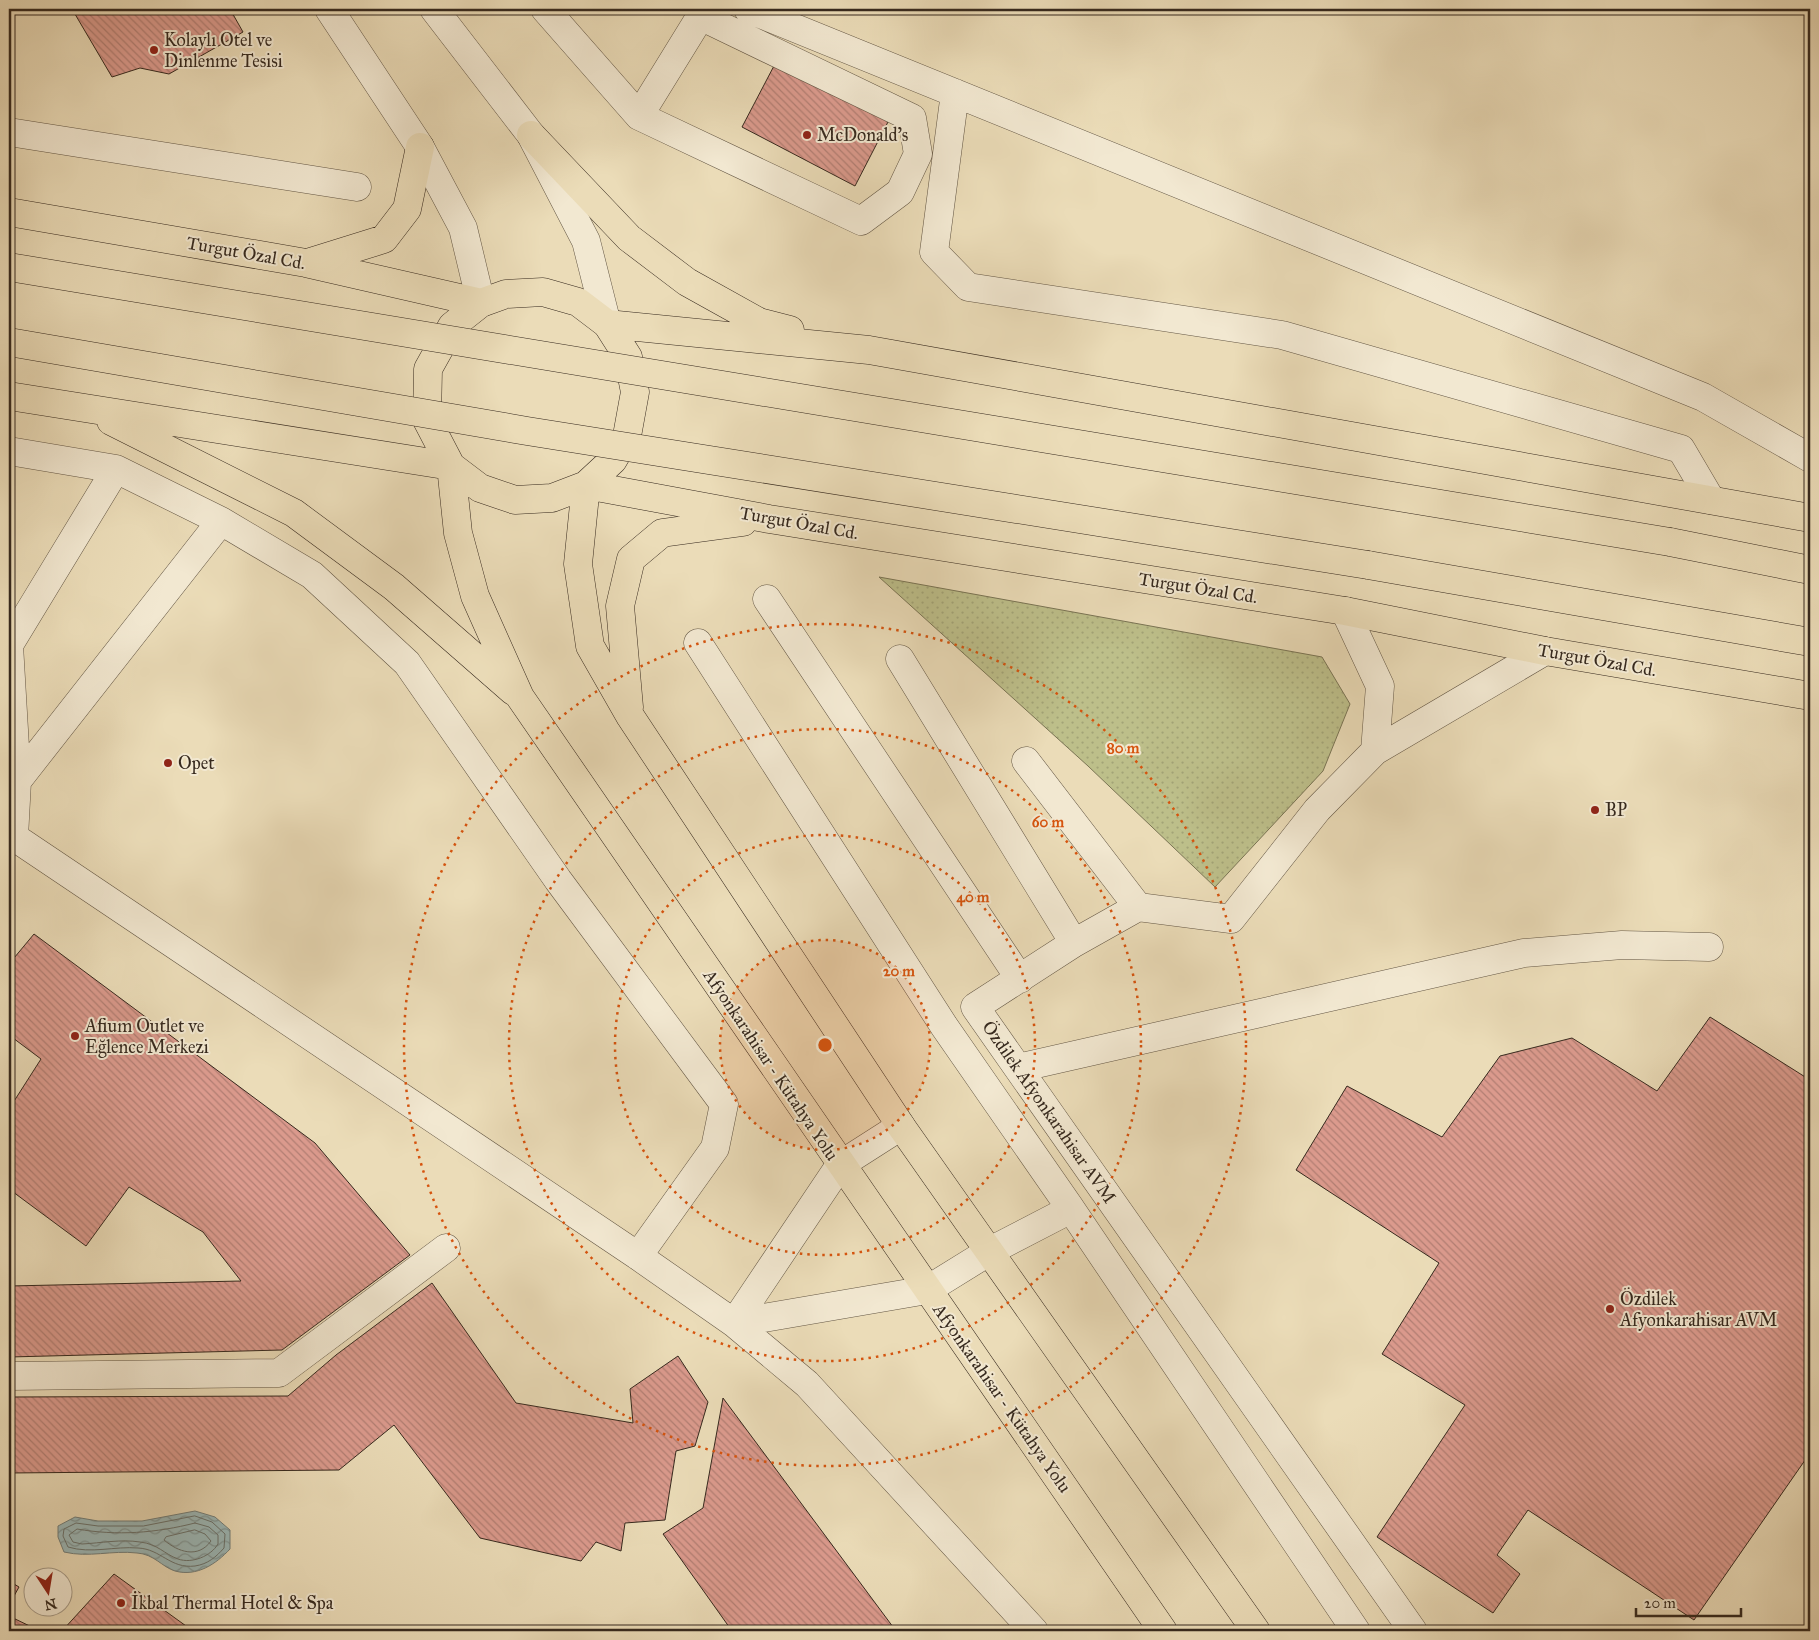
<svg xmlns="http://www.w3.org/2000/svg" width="1819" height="1640" viewBox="0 0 1819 1640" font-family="'IM FELL Great Primer',serif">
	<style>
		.grass { fill: url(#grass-dots); stroke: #7a7454 }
		.water { fill: url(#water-waves); stroke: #737f7b }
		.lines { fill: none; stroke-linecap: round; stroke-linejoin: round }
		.shore { stroke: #69716c; stroke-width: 1 }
		.building { fill: url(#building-back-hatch); stroke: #36291e }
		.minor-casing { stroke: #635644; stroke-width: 29 }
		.highway-casing { stroke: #36291e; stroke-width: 29 }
		.minor { stroke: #f2e8d1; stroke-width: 28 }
		.highway { stroke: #ebdcb8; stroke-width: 28 }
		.highway-bridge-casing { stroke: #36291e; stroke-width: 29; stroke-linecap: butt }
		.highway-bridge { stroke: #ebdcb8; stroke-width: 28 }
		.ring { fill: none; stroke: #d6540e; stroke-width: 2.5; stroke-dasharray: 2.5 5 }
		.poi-dot { fill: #8f2418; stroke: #f2e8d1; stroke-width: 2 }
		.labels { text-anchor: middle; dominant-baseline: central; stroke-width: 4; stroke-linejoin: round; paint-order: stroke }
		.poi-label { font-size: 18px; fill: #36291e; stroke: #f2e8d1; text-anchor: start }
		.street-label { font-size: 18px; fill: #36291e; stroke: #f2e8d1 }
		.centre { fill: #d6540e; stroke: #f2e8d1; stroke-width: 2.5 }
		.ring-label { font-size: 15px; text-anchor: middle; font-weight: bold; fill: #d6540e; stroke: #f2e8d1; stroke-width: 4; stroke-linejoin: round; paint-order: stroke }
	</style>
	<defs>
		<pattern id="grass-dots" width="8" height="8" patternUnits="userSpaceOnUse" patternTransform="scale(1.25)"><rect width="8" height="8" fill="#bdbf8a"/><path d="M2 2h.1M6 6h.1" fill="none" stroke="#a3a477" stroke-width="1.8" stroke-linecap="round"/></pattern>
		<pattern id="water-waves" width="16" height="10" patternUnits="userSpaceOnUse" patternTransform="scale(1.25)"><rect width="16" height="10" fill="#9cb9b9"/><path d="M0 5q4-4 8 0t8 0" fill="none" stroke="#809696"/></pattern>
		<pattern id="building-back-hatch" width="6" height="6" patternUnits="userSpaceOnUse" patternTransform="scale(1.25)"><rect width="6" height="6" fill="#db9a8d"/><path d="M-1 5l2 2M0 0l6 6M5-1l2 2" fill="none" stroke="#b27e73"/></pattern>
	</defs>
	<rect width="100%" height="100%" fill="#ebdcb8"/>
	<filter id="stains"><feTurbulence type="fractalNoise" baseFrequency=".004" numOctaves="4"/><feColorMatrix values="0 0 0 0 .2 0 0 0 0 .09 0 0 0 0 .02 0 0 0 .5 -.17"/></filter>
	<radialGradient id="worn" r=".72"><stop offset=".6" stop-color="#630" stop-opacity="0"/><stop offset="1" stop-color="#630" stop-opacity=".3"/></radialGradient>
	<!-- grass -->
	<path class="grass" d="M879,577l443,80 28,47 -27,67 -108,116 -127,-121z"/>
	<!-- water -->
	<path class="water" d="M195,1511l20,6 15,13v19c-14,15 -33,28 -55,22 -13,-4 -21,-17 -38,-18 -25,-3 -48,5 -73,-1l-6,-15v-11l17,-9 23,4h44z"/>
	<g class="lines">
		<!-- shore -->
		<path class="shore" d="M195,1516l17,6 13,12 -1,14c-8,9 -16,16 -29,18 -25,3 -34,-17 -57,-18 -23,-2 -47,6 -70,-1l-5,-11 1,-7 12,-6 22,3h45z
			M195,1523l14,4 9,8v9c-7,12 -26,20 -40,15 -14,-5 -20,-15 -38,-17 -19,-3 -39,1 -58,2l-9,-2 -4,-7 8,-6c40,7 79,4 118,-6z
			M195,1530l10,4 6,7c-13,18 -33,11 -47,-1l2,-3z"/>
	</g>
	<!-- building -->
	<path class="building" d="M72,9h158l13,23 -74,42 -29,-6 -28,9z
		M776,62l113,58 -34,66 -113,-59z
		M34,934l281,209 95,112 -128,95 -273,7v-71l232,-5 -38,-49 -74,-45 -43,59 -77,-57v-80l32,-50 -32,-24v-71z
		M1710,1017l100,63v373l-116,167 -166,-110 -31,45 23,19 -27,39 -116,-76 88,-132 -83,-51 57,-91 -143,-93 51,-84 95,51 58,-81 72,-18 85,53z
		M432,1283l84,120 117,20 -3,-34 48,-33 30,46 -13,44 -19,5 -11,69 -40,3 -4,28 -25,-9 -15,19 -101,-23 -86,-113 -55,45 -330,3v-76l279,-1 48,-41z
		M723,1398l173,233h-164l-69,-97 40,-26z
		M114,1574l79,57h-131z
		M9,1581l10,6 -10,18z
		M9,1616l31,15h-31z"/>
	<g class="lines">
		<!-- minor casing -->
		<g class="minor-casing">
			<path id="minor" d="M329,9l91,138 43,81 18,75
				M434,9l97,126 55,106 21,83
				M545,9l94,107 222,105 39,-29 18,-38 -6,-36 -212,-102
				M748,9l955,388 107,61
				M955,93l-21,159 34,35 314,48 399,114 30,51
				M639,116l66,-107
				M9,132l348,55
				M9,451l107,18 105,52 91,54 95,88 151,217 166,224 -9,44 -77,108
				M116,469l-107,176 8,136 204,-260
				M767,599l253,380
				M1345,611l35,75 -5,65
				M698,643l246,383 127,183
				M900,659l174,284
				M1026,761l112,146
				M17,781l-3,56 624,419 96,67 73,61 227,247
				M1018,1068l506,-115 98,-8 87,2
				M734,1323l193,-33 63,-39 81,-42 285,422
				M734,1323l106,-158 61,-39
				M9,1376l270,-3 167,-125
				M1413,1631l-438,-624 99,-64 64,-36 93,12 86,-109 58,-59 170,-100"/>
		</g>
		<!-- highway casing -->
		<g class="highway-casing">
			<path id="highway" d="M531,135l98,103 58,44 72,40 31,8
				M9,212l297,51 175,40 25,-9 37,-2 35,10 29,22 21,33 7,35 -8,44 -14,24 -27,25 -34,13 -37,2 -35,-12 -29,-22 -24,-46 1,-51 24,-43 29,-23
				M307,263l77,-24 23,-30 13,-62
				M607,324l262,26 941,168
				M9,396l442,70 7,67 17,63 45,101 643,934
				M111,421l183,92 100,74 119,104
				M1670,542l140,28
				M1368,565l442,77
				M629,707l-9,-101 11,-47 31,-26 81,-11
				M1256,1631l-355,-505 -271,-410 -40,-70 -12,-82 8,-79 183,34 576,92 200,40 265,45"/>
		</g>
		<!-- minor -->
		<use href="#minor" class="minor"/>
		<!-- highway -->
		<use href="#highway" class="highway"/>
		<!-- highway-bridge casing -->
		<g class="highway-bridge-casing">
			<path id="highway-bridge" d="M9,267l1661,275
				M9,342l518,89 841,134"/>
		</g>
		<!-- highway-bridge -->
		<use href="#highway-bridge" class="highway-bridge"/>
	</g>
	<!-- distance rings -->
	<circle cx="825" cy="1045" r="105" fill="#d6540e" fill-opacity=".12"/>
	<g class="ring">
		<circle cx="825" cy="1045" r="105"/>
		<circle cx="825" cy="1045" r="210"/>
		<circle cx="825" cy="1045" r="316"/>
		<circle cx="825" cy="1045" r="421"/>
	</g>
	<!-- markers -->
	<g class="poi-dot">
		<circle cx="154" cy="50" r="5"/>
		<circle cx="807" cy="135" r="5"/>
		<circle cx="168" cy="763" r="5"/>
		<circle cx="1595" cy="810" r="5"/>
		<circle cx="75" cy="1036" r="5"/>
		<circle cx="1610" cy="1309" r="5"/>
		<circle cx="121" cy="1603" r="5"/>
	</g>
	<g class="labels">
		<!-- poi labels -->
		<g class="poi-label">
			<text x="164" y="40">Kolaylı Otel ve<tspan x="164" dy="21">Dinlenme Tesisi</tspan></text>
			<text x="817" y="135">McDonald's</text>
			<text x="178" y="763">Opet</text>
			<text x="1605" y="810">BP</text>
			<text x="85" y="1026">Afium Outlet ve<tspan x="85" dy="21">Eğlence Merkezi</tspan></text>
			<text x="1620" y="1299">Özdilek<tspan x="1620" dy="21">Afyonkarahisar AVM</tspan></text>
			<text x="131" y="1603">İkbal Thermal Hotel &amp; Spa</text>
		</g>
		<!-- street labels -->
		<g class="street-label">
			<text transform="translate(246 253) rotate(10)">Turgut Özal Cd.</text>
			<text transform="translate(799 523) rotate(10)">Turgut Özal Cd.</text>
			<text transform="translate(1198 588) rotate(9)">Turgut Özal Cd.</text>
			<text transform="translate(1597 660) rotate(10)">Turgut Özal Cd.</text>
			<text transform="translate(771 1065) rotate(56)">Afyonkarahisar - Kütahya Yolu</text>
			<text transform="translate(1049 1112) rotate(55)">Özdilek Afyonkarahisar AVM</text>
			<text transform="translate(1002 1398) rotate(55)">Afyonkarahisar - Kütahya Yolu</text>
		</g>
	</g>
	<circle cx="825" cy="1045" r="8" class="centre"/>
	<g class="ring-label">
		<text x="1123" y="753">80 m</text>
		<text x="1048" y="827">60 m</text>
		<text x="973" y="902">40 m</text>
		<text x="899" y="976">20 m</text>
	</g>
	<!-- margin -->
	<rect width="1819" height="1640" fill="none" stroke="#ebdcb8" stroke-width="30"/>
	<rect x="10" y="10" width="1799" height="1620" fill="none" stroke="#36291e" stroke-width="2.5"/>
	<rect x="15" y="15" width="1789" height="1610" fill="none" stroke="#36291e"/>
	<!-- north arrow -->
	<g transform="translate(48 1592) rotate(168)"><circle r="24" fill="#f2e8d1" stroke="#a79c89"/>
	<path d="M0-4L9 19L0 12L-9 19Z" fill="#8f2418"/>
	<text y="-8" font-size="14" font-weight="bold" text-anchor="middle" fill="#36291e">N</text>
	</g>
	<!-- scale -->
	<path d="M1636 1608v8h105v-8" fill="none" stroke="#36291e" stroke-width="2.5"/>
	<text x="1644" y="1608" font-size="15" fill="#36291e" stroke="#f2e8d1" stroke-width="4" paint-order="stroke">20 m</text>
	<rect width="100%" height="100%" filter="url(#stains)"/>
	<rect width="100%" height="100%" fill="url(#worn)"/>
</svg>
